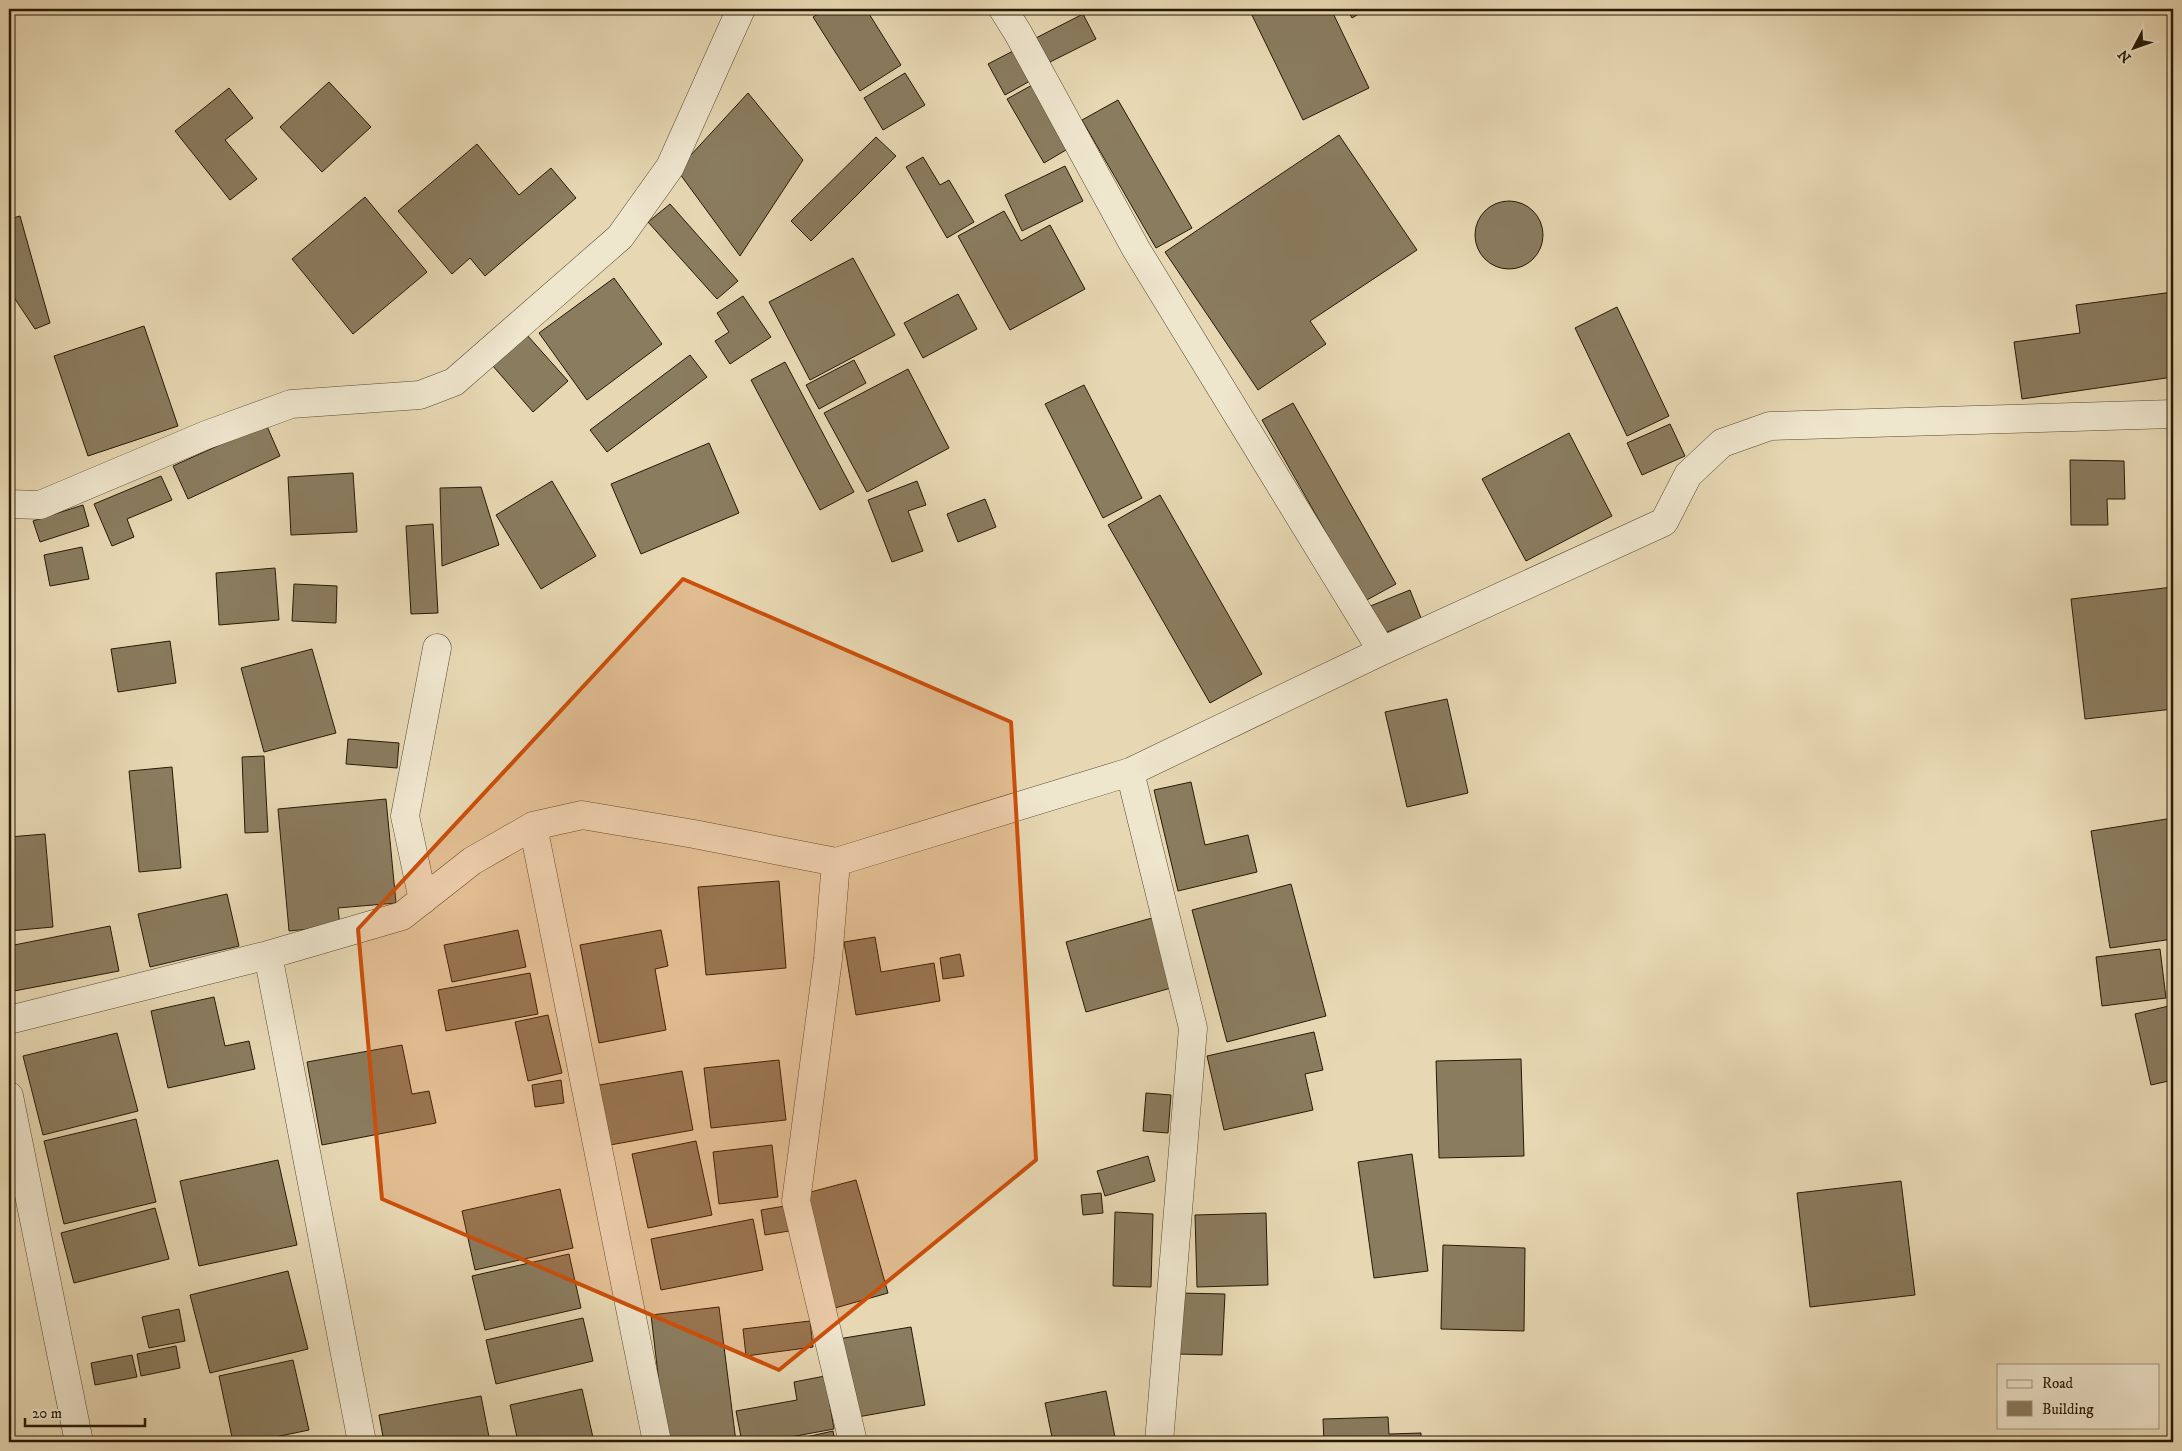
<svg xmlns="http://www.w3.org/2000/svg" width="2182" height="1451" viewBox="0 0 2182 1451" font-family="'IM FELL DW Pica',serif">
	<style>
		.building { fill: #8a7c5f; stroke: #261905 }
		.lines { fill: none; stroke-linecap: round; stroke-linejoin: round }
		.minor-casing { stroke: #564930; stroke-width: 29 }
		.minor { stroke: #efe6ce; stroke-width: 28 }
		.marked { fill: #cb4f0b; fill-opacity: 0.2; stroke: #cb4f0b; stroke-width: 4; stroke-linejoin: round }
	</style>
	<rect width="100%" height="100%" fill="#e7d8b3"/>
	<filter id="stains"><feTurbulence type="fractalNoise" baseFrequency=".004" numOctaves="4"/><feColorMatrix values="0 0 0 0 .2 0 0 0 0 .09 0 0 0 0 .02 0 0 0 .5 -.17"/></filter>
	<radialGradient id="worn" r=".72"><stop offset=".6" stop-color="#630" stop-opacity="0"/><stop offset="1" stop-color="#630" stop-opacity=".3"/></radialGradient>
	<!-- building -->
	<path class="building" d="M826,9h40l35,56 -41,26 -47,-74z
		M1249,9h82l38,79 -66,32z
		M1347,9h20l-15,9z
		M1083,14l13,25 -52,26 -14,-24z
		M1013,51l17,30 -25,14 -17,-31z
		M905,73l20,32 -42,25 -19,-32z
		M329,82l42,45 -49,45 -42,-45z
		M1034,84l37,63 -27,16 -37,-64z
		M229,88l24,30 -28,22 32,39 -27,21 -55,-69z
		M748,93l55,67 -63,96 -63,-86z
		M1118,100l74,128 -36,20 -74,-128z
		M1339,135l78,115 -107,71 16,23 -68,46 -93,-138z
		M876,137l20,19 -85,85 -20,-20z
		M477,144l42,51 32,-27 25,30 -91,78 -15,-18 -18,16 -54,-63z
		M923,157l17,28 9,-5 25,42 -27,16 -41,-71z
		M1065,166l18,35 -61,30 -17,-36z
		M365,197l62,75 -74,62 -61,-75z
		M1475 235a34 34 0 1 1 68 0a34 34 0 1 1-68 0Z
		M670,204l68,77 -21,18 -69,-77z
		M1004,211l17,30 29,-16 35,64 -75,41 -52,-94z
		M20,216l30,107 -15,6 -26,-39v-71z
		M853,258l42,77 -85,45 -41,-78z
		M614,278l48,66 -75,56 -48,-67z
		M2173,292v85l-151,22 -8,-57 66,-9 -4,-28z
		M958,294l19,35 -54,29 -19,-35z
		M743,296l28,41 -41,27 -15,-23 14,-9 -12,-19z
		M1617,307l52,109 -42,20 -52,-108z
		M144,326l34,100 -90,30 -34,-100z
		M527,335l41,46 -35,31 -41,-47z
		M690,355l17,22 -100,75 -17,-22z
		M854,360l12,23 -47,26 -13,-24z
		M785,362l69,130 -34,18 -69,-130z
		M908,369l41,79 -82,44 -43,-79z
		M1084,385l58,113 -39,20 -58,-114z
		M1293,403l103,181 -31,17 -103,-181z
		M266,424l14,32 -92,43 -15,-33z
		M1670,424l15,32 -43,19 -15,-32z
		M1569,433l43,83 -86,45 -44,-82z
		M709,443l30,70 -98,41 -30,-70z
		M2070,460l54,1 1,38h-18l1,26h-37z
		M353,473l4,59 -66,3 -3,-58z
		M161,476l11,24 -45,19 7,18 -22,9 -18,-42z
		M552,481l44,75 -55,33 -45,-74z
		M917,481l9,24 -18,6 15,40 -31,11 -24,-62z
		M481,487l18,58 -57,21 -2,-78z
		M1160,495l102,179 -52,29 -102,-178z
		M985,499l11,28 -38,15 -11,-28z
		M83,505l6,21 -49,16 -7,-21z
		M433,524l5,89 -27,1 -5,-88z
		M82,547l7,32 -39,7 -6,-31z
		M275,568l4,52 -60,5 -3,-52z
		M294,584l43,2 -1,37 -44,-2z
		M2173,587v122l-88,10 -14,-120z
		M1410,590l11,28 -41,17 -12,-28z
		M170,641l6,42 -58,9 -7,-43z
		M312,649l24,84 -72,19 -23,-84z
		M1447,699l21,94 -61,14 -22,-95z
		M348,739l51,4 -2,25 -51,-4z
		M264,756l4,76 -23,1 -3,-76z
		M172,767l9,101 -42,4 -10,-101z
		M1191,782l14,63 43,-10 9,37 -79,19 -24,-101z
		M386,799l10,104 -58,5 2,18 -51,5 -11,-122z
		M2173,818v121l-63,9 -19,-117z
		M45,834l8,93 -44,4v-94z
		M779,881l7,87 -80,7 -8,-88z
		M1291,884l35,132 -99,26 -35,-132z
		M227,894l12,52 -89,21 -12,-53z
		M1152,918l19,70 -85,24 -20,-70z
		M110,926l9,45 -110,21v-46z
		M518,930l8,37 -74,15 -8,-37z
		M661,930l7,36 -13,3 11,61 -67,13 -19,-98z
		M875,937l6,35 53,-9 6,38 -84,14 -12,-73z
		M2160,949l6,49 -64,8 -6,-49z
		M960,954l4,22 -21,3 -3,-21z
		M530,973l8,41 -92,17 -8,-41z
		M214,997l11,49 24,-5 6,28 -87,19 -17,-77z
		M2173,1005v75l-22,5 -16,-71z
		M548,1015l14,58 -34,8 -13,-59z
		M1314,1032l9,38 -18,4 8,36 -89,20 -17,-74z
		M117,1033l21,78 -95,24 -20,-79z
		M402,1045l10,49 17,-3 7,32 -114,22 -15,-83z
		M1521,1059l3,97 -85,2 -3,-97z
		M779,1060l7,60 -75,8 -7,-60z
		M682,1071l11,59 -83,15 -11,-60z
		M561,1080l3,23 -29,4 -3,-22z
		M1146,1093l25,2 -3,38 -25,-2z
		M136,1119l20,83 -92,22 -20,-83z
		M696,1141l16,74 -64,13 -16,-74z
		M772,1145l6,52 -59,7 -6,-52z
		M1412,1154l16,117 -54,7 -16,-116z
		M1148,1156l7,25 -50,15 -8,-25z
		M278,1160l19,85 -98,21 -19,-85z
		M856,1180l32,113 -53,15 -32,-114z
		M1901,1181l14,114 -105,12 -13,-114z
		M560,1189l13,59 -98,22 -13,-59z
		M1101,1193l2,20 -20,2 -2,-20z
		M785,1206l4,25 -24,4 -4,-25z
		M155,1208l14,51 -95,24 -13,-50z
		M1115,1212l38,2 -2,73 -38,-1z
		M1266,1213l2,72 -71,2 -2,-72z
		M753,1219l10,51 -102,20 -10,-51z
		M1443,1245l82,3 -1,83 -83,-2z
		M569,1254l12,54 -96,22 -13,-54z
		M288,1271l20,78 -98,24 -20,-78z
		M1179,1293l46,1 -3,61 -45,-1z
		M719,1307l17,135h-70l-15,-127z
		M179,1309l6,32 -36,7 -7,-31z
		M583,1318l10,43 -97,23 -10,-44z
		M810,1321l3,26 -67,9 -3,-27z
		M911,1327l14,78 -73,13 -14,-79z
		M176,1346l4,22 -39,8 -4,-22z
		M132,1355l5,22 -42,8 -4,-22z
		M293,1360l16,70 -58,12h-18l-14,-66z
		M825,1376l9,53 -71,13h-21l-6,-31 61,-11 -3,-18z
		M582,1389l12,53h-76l-8,-37z
		M1106,1391l10,51h-63l-8,-39z
		M481,1396l9,46h-106l-5,-27z
		M1388,1417l1,17 32,-1v9h-97l-1,-23z
		M833,1431l2,11h-27l-2,-5z
		M803,1438l1,4h-21z"/>
	<g class="lines">
		<!-- minor casing -->
		<g class="minor-casing">
			<path id="minor" d="M1003,9l15,24 118,216 246,402
				M9,504l31,1 166,-70 85,-31 129,-9 34,-13 166,-145 50,-70 71,-158
				M1130,772l63,256 -34,414
				M533,826l124,616
				M836,862l-8,97 -32,242 57,241
				M423,900l-18,-84 32,-168
				M268,955l94,487
				M9,1020l259,-65 134,-39 70,-55 61,-35 49,-11 112,19 142,28 294,-90 252,-121 282,-129 24,-47 34,-32 48,-17 403,-12
				M9,1096l70,346"/>
		</g>
		<!-- minor -->
		<use href="#minor" class="minor"/>
	</g>
	<!-- marked area -->
	<path class="marked" d="M683,579l328,143 25,438 -257,210 -397,-171 -24,-270z"/>
	<!-- margin -->
	<rect width="2182" height="1451" fill="none" stroke="#e7d8b3" stroke-width="30"/>
	<rect x="10" y="10" width="2162" height="1431" fill="none" stroke="#261905" stroke-width="2.5"/>
	<rect x="15" y="15" width="2152" height="1421" fill="none" stroke="#261905"/>
	<!-- legend -->
	<rect x="1997" y="1364" width="162" height="65" fill="#efe6ce" stroke="#9f947e"/>
	<rect x="2007" y="1380" width="25" height="8" fill="#efe6ce" stroke="#9f947e"/>
	<text x="2042" y="1388" font-size="15" fill="#261905">Road</text>
	<rect x="2007" y="1401" width="25" height="15" fill="#8a7c5f" stroke="#9f947e"/>
	<text x="2042" y="1414" font-size="15" fill="#261905">Building</text>
	<!-- north arrow -->
	<g transform="translate(2134 48) rotate(229)" stroke="#efe6ce" stroke-width="4" paint-order="stroke">
	<path d="M0-4L9 19L0 12L-9 19Z" fill="#261905"/>
	<text y="-8" font-size="14" font-weight="bold" text-anchor="middle" fill="#261905">N</text>
	</g>
	<!-- scale -->
	<path d="M25 1418v8h120v-8" fill="none" stroke="#261905" stroke-width="2.5"/>
	<text x="32" y="1418" font-size="15" fill="#261905" stroke="#efe6ce" stroke-width="4" paint-order="stroke">20 m</text>
	<rect width="100%" height="100%" filter="url(#stains)"/>
	<rect width="100%" height="100%" fill="url(#worn)"/>
</svg>
